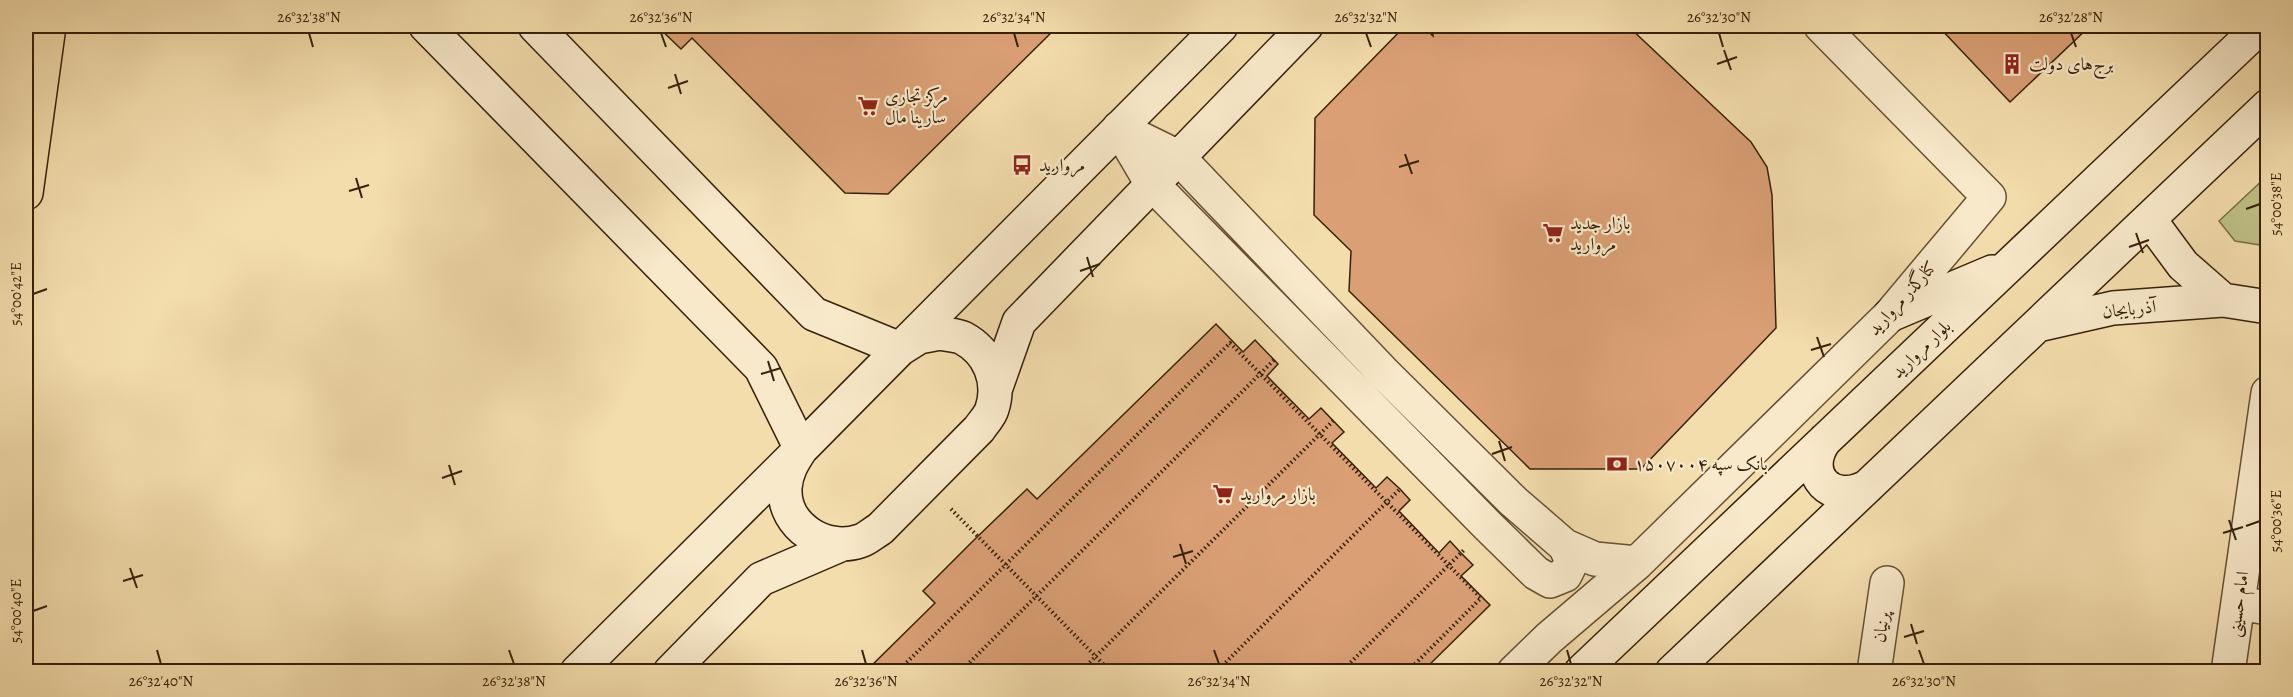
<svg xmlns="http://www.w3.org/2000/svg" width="2293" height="697" viewBox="0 0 2293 697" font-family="Alegreya,Amiri,serif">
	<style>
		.green { fill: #bfc087; stroke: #7b7048; stroke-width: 1.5 }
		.building { fill: #da9f75; stroke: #37210a; stroke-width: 1.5 }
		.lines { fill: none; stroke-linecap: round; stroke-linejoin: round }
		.street-casing { stroke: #665033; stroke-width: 36 }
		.secondary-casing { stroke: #37210a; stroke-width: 36 }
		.primary-casing { stroke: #37210a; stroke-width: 36 }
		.path { stroke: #37210a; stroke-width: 4; stroke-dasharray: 1.5 3; stroke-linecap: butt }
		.street { stroke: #f8e9ca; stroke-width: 33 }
		.secondary { stroke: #f8e9ca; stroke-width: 33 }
		.primary { stroke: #f4ddad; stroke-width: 33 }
		.ticks { fill: none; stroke: #37210a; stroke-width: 2 }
		.labels { text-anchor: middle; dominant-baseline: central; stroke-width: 4.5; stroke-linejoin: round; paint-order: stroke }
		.poi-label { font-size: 18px; fill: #37210a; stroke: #f8e9ca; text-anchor: start }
		.street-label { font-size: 18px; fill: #37210a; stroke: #f8e9ca }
		.neatline { fill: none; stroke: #37210a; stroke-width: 2 }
		.ticks-label { font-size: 15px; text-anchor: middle; fill: #37210a }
	</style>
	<rect width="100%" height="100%" fill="#f4ddad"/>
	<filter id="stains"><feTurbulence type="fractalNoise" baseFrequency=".00333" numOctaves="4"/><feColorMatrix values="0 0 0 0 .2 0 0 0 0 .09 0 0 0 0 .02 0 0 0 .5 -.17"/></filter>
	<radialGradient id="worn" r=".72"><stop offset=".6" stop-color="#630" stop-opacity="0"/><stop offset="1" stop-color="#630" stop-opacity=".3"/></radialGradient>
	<!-- green -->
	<path class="green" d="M2267,176v70l-32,-5 -16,-20z"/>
	<!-- building -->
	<path class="building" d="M657,26h401l-170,168 -43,-1 -153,-155 -11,11z
		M1405,26h18l10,10 -1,-10h196l123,116 16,25 5,28 4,133 -135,141h-111l-181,-178 2,-40 -37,-36 1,-97z
		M1938,26h152l-80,76z
		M1216,324l27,28 12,-12 23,24 -11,12 42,43 12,-11 23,24 -12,11 44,45 11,-11 13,12 10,11 -11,11 40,42 11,-12 11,12 12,12 -12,11 29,29 -68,67h-557l70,-69 -12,-12 52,-52 52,-50 10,10z"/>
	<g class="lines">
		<!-- street casing -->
		<g class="street-casing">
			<path id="street" d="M1119,128l59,29 205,215 130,129 52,45 7,15 -7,14 -15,6 -14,-8 -48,-47 -336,-342z
				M1565,546l30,13 42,4
				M2238,603l30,5
				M1514,672l35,-34 88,-75 253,-248 99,-118 -168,-171
				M1874,672l13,-89
				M2228,672l40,-279"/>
		</g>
		<!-- secondary casing -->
		<g class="secondary-casing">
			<path id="secondary" d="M426,26l335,342 40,81 -224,223
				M535,26l279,288 86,35 321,-323
				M2149,219l34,46 40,35
				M1890,315l102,-43
				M2038,325l75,-17 110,-8 45,7
				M940,333c8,2 17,2 23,5 26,14 38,43 29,71 -2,7 -9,14 -13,20l-99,100c-7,4 -13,10 -20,12 -35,12 -77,-15 -75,-53 1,-16 8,-27 16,-39l99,-100 19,-12z
				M995,390l24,-68 287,-296
				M1825,440c-25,34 7,67 43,46
				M670,672l91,-93 79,-34
				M1581,672l680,-646
				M1672,672l596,-566"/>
		</g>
		<!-- primary casing -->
		<g class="primary-casing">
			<path id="primary" d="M26,193l23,-167"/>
		</g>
		<!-- path -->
		<path class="path" d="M951,509l160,163
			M897,672l333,-329 251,255 -74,74
			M960,672l315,-313
			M1080,672l255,-253
			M1216,672l185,-184
			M1341,672l123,-122"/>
		<!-- street -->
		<use href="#street" class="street"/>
		<!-- secondary -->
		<use href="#secondary" class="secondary"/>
		<!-- primary -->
		<use href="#primary" class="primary"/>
	</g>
	<!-- ticks -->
	<path class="ticks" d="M309,33l4,14M661,33l5,14M1014,33l4,14M1366,33l5,14M1719,33l4,14M2071,33l5,14M1724,50l7,20M1717,64l20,-7M675,74l6,20M668,88l20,-7M1405,154l7,20M1399,167l20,-6M356,178l6,20M349,191l20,-6M2246,209l14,-5M2136,233l7,20M2129,247l20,-7M1087,257l6,20M1080,271l20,-7M33,294l14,-5M1817,337l7,20M1811,350l20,-6M768,361l6,20M761,374l20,-6M1499,441l6,20M1492,454l20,-7M449,465l6,20M442,478l20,-7M2229,520l7,20M2246,526l14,-5M2223,533l20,-6M1180,544l6,20M1173,557l20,-6M130,568l7,20M123,581l20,-6M33,611l14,-5M1911,624l6,20M1904,637l20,-6M157,650l4,14M509,650l5,14M862,650l4,14M1214,650l5,14M1567,650l4,14M1919,650l5,14"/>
	<!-- icons -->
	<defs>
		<g id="building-bare" transform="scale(1.62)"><path d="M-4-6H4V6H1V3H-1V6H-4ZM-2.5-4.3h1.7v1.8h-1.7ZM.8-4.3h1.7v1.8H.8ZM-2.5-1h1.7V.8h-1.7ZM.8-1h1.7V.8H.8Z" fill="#8f2418" stroke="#f8e9ca" stroke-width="2.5" paint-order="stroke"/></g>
		<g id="supermarket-bare" transform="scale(1.62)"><path d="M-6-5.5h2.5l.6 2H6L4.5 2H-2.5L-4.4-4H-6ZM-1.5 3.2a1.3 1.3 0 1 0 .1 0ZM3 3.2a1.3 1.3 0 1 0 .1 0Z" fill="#8f2418" stroke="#f8e9ca" stroke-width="2.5" paint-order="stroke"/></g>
		<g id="bus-bare" transform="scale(1.62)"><path d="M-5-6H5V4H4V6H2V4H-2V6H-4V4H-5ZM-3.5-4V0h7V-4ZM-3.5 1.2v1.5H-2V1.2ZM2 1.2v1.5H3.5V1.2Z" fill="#8f2418" stroke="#f8e9ca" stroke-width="2.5" paint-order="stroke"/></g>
		<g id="bank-bare" transform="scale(1.62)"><path d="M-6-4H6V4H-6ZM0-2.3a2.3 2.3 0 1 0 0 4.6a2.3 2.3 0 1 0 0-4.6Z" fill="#8f2418" stroke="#f8e9ca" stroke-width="2.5" paint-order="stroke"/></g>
	</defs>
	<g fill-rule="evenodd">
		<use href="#building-bare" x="2012" y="64"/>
		<use href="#supermarket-bare" x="868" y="106"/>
		<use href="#bus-bare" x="1022" y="165"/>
		<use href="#supermarket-bare" x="1553" y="233"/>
		<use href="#bank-bare" x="1617" y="464"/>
		<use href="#supermarket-bare" x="1223" y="494"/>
	</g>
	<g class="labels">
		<!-- poi labels -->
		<g class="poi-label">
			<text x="2029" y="64">برج‌های دولت</text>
			<text x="885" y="96">مرکز تجاری<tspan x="885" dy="21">سارینا مال</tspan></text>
			<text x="1039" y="165">مروارید</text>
			<text x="1570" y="223">بازار جدید<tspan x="1570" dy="21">مروارید</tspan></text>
			<text x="1634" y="464">بانک سپه ۱۵۰۷۰۰۴</text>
			<text x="1240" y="494">بازار مروارید</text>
		</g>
		<!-- street labels -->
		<g class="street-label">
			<text transform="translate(1902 298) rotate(-48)">کنارگذر مروارید</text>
			<text transform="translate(2129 309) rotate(-6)">آذربایجان</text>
			<text transform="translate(1921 349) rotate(-44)">بلوار مروارید</text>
			<text transform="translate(2238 604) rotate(-82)">امام حسینی</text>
			<text transform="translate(1881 627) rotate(-82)">پرنیان</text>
		</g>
	</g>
	<!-- margin -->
	<rect width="2293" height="697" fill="none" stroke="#f4ddad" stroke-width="66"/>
	<rect x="33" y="33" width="2227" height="631" class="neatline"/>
	<g class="ticks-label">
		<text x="309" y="22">26°32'38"N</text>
		<text x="661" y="22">26°32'36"N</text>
		<text x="1014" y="22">26°32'34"N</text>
		<text x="1366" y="22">26°32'32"N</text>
		<text x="1719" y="22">26°32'30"N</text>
		<text x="2071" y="22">26°32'28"N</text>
		<text transform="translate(2276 204) rotate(-90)" y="5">54°00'38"E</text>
		<text transform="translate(16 294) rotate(-90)" y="5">54°00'42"E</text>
		<text transform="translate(2276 521) rotate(-90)" y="5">54°00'36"E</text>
		<text transform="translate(16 611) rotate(-90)" y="5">54°00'40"E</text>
		<text x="161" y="686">26°32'40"N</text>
		<text x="514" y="686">26°32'38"N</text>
		<text x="866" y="686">26°32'36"N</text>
		<text x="1219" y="686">26°32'34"N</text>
		<text x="1571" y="686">26°32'32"N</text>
		<text x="1924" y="686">26°32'30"N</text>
	</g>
	<rect width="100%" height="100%" filter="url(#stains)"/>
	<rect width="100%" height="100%" fill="url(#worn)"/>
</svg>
